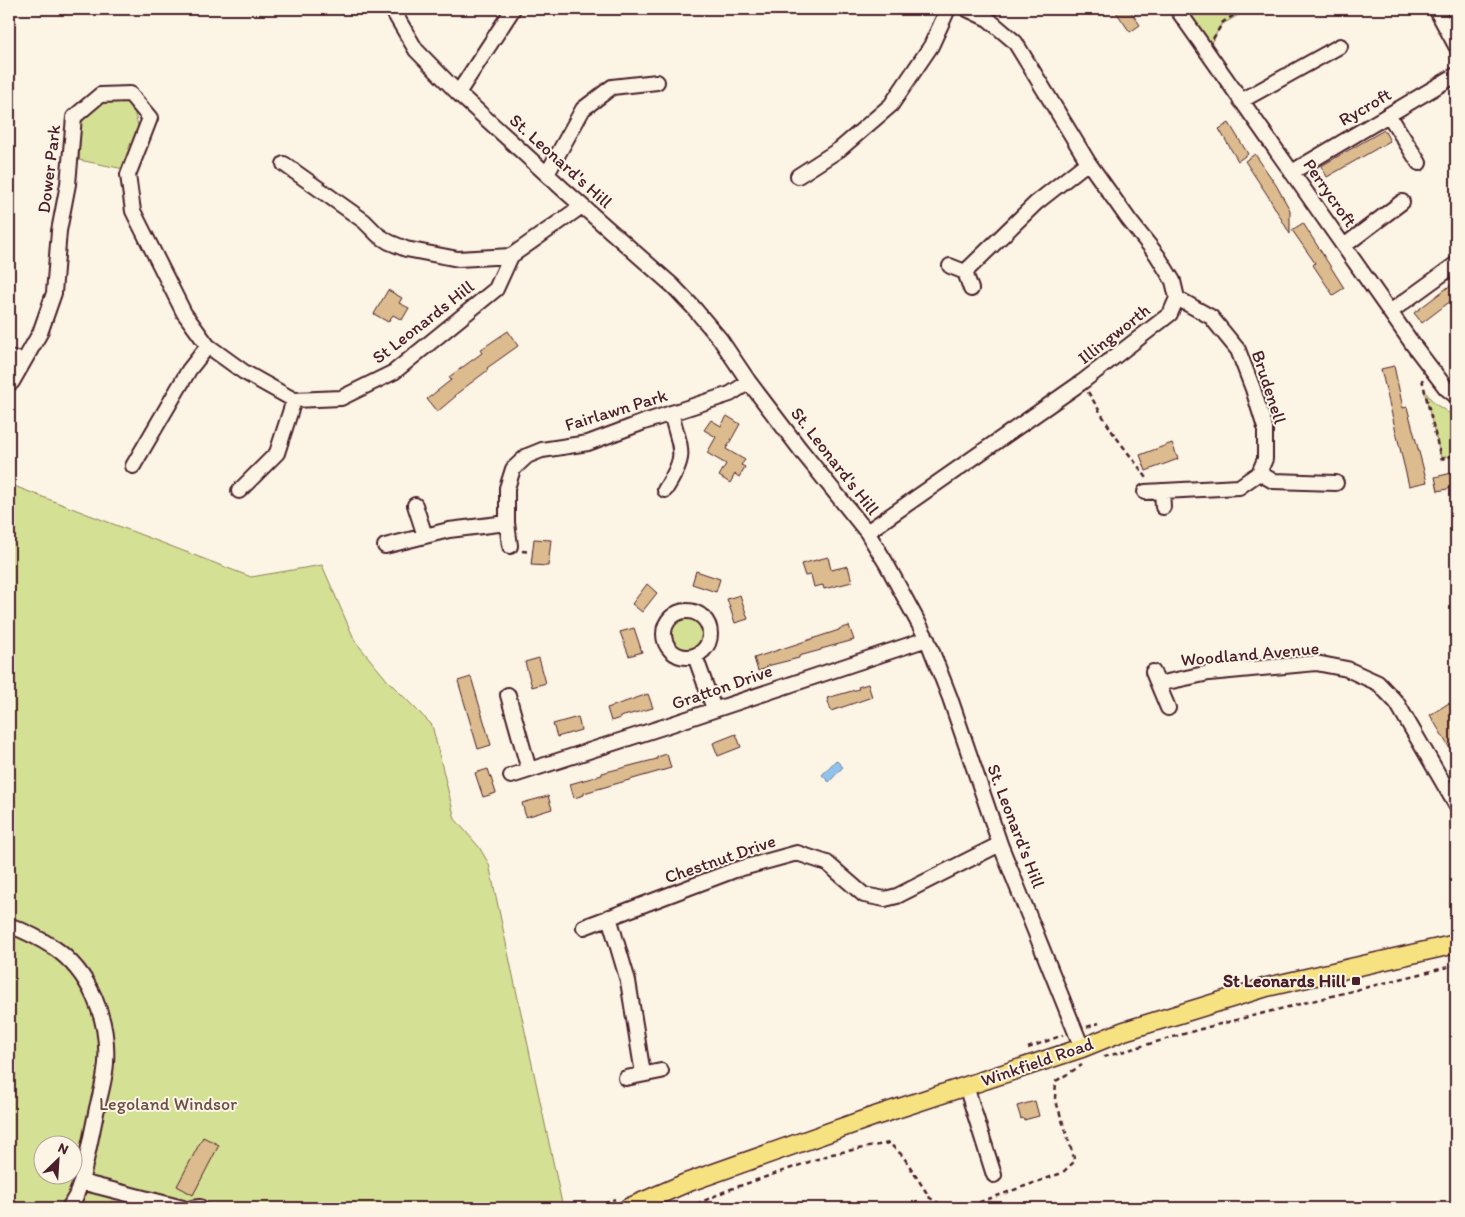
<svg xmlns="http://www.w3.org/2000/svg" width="1465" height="1217" viewBox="0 0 1465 1217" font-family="Itim,sans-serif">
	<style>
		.green { fill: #d4e093; stroke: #8f805f; fill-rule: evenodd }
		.water { fill: #8fc2ec; stroke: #73819f }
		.building { fill: #dcbb8e; stroke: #4a1f2b }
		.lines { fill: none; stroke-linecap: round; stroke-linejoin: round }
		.minor-casing { stroke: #4a1f2b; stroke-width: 18 }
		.major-casing { stroke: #4a1f2b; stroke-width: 21 }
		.path { stroke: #4a1f2b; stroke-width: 2.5; stroke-dasharray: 5 4; stroke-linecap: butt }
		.minor { stroke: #fcf5e5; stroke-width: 14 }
		.major { stroke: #f7e281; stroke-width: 18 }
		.poi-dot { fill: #4a1f2b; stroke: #fcf5e5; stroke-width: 2 }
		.labels { text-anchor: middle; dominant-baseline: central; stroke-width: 4; stroke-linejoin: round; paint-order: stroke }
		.street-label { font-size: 18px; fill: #4a1f2b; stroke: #fcf5e5 }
		.poi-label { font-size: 18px; font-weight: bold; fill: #4a1f2b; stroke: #fcf5e5; text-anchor: end }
		.park-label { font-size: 18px; fill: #6c4f45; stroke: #fcf5e5 }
	</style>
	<rect width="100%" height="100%" fill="#fcf5e5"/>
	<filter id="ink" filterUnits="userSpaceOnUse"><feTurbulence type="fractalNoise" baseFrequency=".02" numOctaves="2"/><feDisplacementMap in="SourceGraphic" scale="10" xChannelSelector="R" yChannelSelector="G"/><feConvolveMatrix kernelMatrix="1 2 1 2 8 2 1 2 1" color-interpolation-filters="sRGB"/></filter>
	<g filter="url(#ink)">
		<!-- green -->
		<path class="green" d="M1185,9h64l-28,16 -10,18 -2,-2z
			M131,100l8,29 -15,40 -45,-9 2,-37 19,-22z
			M1424,390l10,13 22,15v36l-15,4z
			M9,484l242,93 71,-12 33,76 32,39 45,45 23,94 24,28 10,17 74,344h-554zM42,1144h30v30h-30z
			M669 634a18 18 0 1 1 36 0a18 18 0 1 1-36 0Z"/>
		<!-- water -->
		<path class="water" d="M836,760l7,7 -14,15 -7,-7z"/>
		<!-- building -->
		<path class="building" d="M1114,9h15l11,16 -10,7z
			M1229,123l19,31 -10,7 -19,-32z
			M1384,130l6,11 -63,36 -6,-11z
			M1255,154l21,31 14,25v24l-22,-38 -23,-35z
			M1303,223l41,65 -11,7 -20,-30 2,-2 -23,-33z
			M1456,281v16l-34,26 -8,-10z
			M388,290l14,8 -3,5 10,5 -7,12 -9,-5 -5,7 -14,-8z
			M508,331l10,15 -31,22 1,2 -33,25 1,1 -19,16 -10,-13 24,-19 -2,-3 33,-24 -2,-3z
			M1394,366l9,42 4,-1 20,75 -18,4 -28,-117z
			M727,416l13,8 -14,25 19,11 -4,5 4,2 -6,10 -4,-3 -5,9 -11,-7 7,-12 -19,-11 9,-16 -12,-7 7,-10 10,6z
			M1172,443l6,16 -32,12 -6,-16z
			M1456,472v15l-18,4 -3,-14z
			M534,539l17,1 -3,26 -17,-1z
			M828,557l3,13 17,-4 4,16 -28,7 -1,-4 -9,2 -3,-12 -6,1 -4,-12z
			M696,571l24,8 -4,13 -24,-8z
			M647,584l10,9 -15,19 -10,-8z
			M740,595l8,24 -13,4 -8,-24z
			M849,626l5,14 -33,9v1l-22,6v2l-32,8v2l-9,3 -4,-13 85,-28v-1z
			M634,628l8,24 -13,4 -9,-24z
			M539,658l7,25 -14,4 -7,-25z
			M471,677l20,68 -13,4 -20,-68z
			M868,684l4,13 -41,14 -4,-13 32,-9 -1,-2z
			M648,694l5,14 -33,9v1l-9,3 -4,-13z
			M1449,703l3,5 4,-2v53l-26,-44z
			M578,717l3,13 -24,7 -4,-13z
			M736,734l5,13 -23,9 -5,-13z
			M667,754l4,14 -87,25v2l-10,3 -4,-14 32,-9v-2l55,-14v-2z
			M488,769l8,24 -13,4 -8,-24z
			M548,796l4,13 -26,8 -4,-14z
			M1035,1101l4,15 -15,4 -1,-2 -2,1 -4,-13z
			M203,1137l16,8 -26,50 -16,-9z"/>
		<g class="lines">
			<!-- minor casing -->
			<g class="minor-casing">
				<path id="minor" d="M392,9l24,41 42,43 106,97 109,96 20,21 27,32 29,43 51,67 67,83 19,31 41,76 23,59 50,146 82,204
					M1177,9l237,337 32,42 10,8
					M1436,9l20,37
					M458,93l55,-84
					M1241,101l99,-55
					M1389,115l30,48
					M284,164l80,57 14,14 11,7 17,7 52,10 53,-3
					M1292,172l164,-97
					M547,174l36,-65 29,-22 45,-5
					M798,176l42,-27 51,-44 40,-59 17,-37
					M1344,246l58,-44
					M950,266l15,6 6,17
					M965,272l71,-69 52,-41
					M1390,312l66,-48
					M9,358l15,2
					M12,382l28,-49 14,-40 5,-62 9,-47 6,-67 26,-22 30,-1 20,24 -22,57 5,36 51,102 24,33 36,26 50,28 47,-2 53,-26 102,-83 15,-33 71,-50
					M133,466l56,-96 19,-24
					M1259,473l14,8 63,2
					M665,490c23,-36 16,-38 6,-77
					M239,491l38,-38 17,-53
					M1162,491l1,16
					M1145,492l94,-5 20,-14 6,-14v-31l-12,-39 -15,-39 -27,-33 -34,-19
					M415,505l10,31
					M867,532l215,-150 88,-68 7,-16 -4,-17 -16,-26 -28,-35 -41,-58 -73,-120 -27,-23 -21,-10
					M385,546l64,-16 58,-7
					M510,546l-3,-23v-35l6,-19 14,-13 15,-6 46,-7 56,-21 86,-28 19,-12
					M664 634a23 23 0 1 1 46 0a23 23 0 1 1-46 0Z
					M695,656l19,53
					M1153,672l15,36
					M1158,684l51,-11 107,-10 31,6 31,14 19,20 59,102
					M508,695l21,75
					M511,776l152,-49 264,-88
					M609,917l19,64 15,93
					M9,925c15,6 30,13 44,22 37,25 56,72 53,116 -1,15 -5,30 -9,45 -5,25 -10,50 -16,74l-5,14 -7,12
					M584,927l151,-57 62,-17 30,10 37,32 21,4 12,-3 103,-52
					M626,1078l35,-7
					M966,1086l28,89
					M81,1182l102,26
					M192,1208l8,-1"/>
			</g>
			<!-- major casing -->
			<g class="major-casing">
				<path id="major" d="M628,1208l58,-25 186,-66 210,-69 42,-17 143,-44 189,-43"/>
			</g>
			<!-- path -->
			<path class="path" d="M1213,39l10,-17 21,-13
				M1422,379l19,80 15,-4
				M1088,392l25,41 34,45
				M522,551l9,1
				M1087,1027l12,-4
				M1028,1048l35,-13
				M1104,1057l104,-30 248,-62
				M596,1208l19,-9
				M688,1208l40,-18 104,-36 57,-11 14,13 27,42 14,8 19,2 99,-35 13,-12 -20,-63 1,-17 26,-16"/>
			<!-- minor -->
			<use href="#minor" class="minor"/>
			<!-- major -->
			<use href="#major" class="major"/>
		</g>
	</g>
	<!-- markers -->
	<rect class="poi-dot" x="1351" y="976" width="10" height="10" rx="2.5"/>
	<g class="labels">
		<!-- street labels -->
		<g class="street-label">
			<text transform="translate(1365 107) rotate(-30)">Rycroft</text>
			<text transform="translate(561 161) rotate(42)">St. Leonard's Hill</text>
			<text transform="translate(49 169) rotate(-83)">Dower Park</text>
			<text transform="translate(1330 193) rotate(55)">Perrycroft</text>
			<text transform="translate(423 322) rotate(-38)">St Leonards Hill</text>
			<text transform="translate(1114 334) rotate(-38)">Illingworth</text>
			<text transform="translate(1269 387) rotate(72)">Brudenell</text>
			<text transform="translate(616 410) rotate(-17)">Fairlawn Park</text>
			<text transform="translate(835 461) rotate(52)">St. Leonard's Hill</text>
			<text transform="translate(1250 654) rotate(-5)">Woodland Avenue</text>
			<text transform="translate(722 687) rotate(-19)">Gratton Drive</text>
			<text transform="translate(1016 826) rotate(69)">St. Leonard's Hill</text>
			<text transform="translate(720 859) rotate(-19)">Chestnut Drive</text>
			<text transform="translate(1037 1062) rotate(-19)">Winkfield Road</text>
		</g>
		<!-- poi labels -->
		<g class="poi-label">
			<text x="1346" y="981">St Leonards Hill</text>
		</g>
		<!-- park labels -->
		<g class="park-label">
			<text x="168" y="1104">Legoland Windsor</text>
		</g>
	</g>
	<!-- margin -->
	<rect width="1465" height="1217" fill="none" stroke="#fcf5e5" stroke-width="30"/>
	<rect x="15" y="15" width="1435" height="1187" fill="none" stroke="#4a1f2b" stroke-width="2" filter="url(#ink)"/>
	<!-- north arrow -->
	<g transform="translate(58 1160) rotate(25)"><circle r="24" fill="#fcf5e5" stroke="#b59f9b"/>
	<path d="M0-4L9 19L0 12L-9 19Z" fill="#4a1f2b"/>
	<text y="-8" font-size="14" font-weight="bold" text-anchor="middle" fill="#4a1f2b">N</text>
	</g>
</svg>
